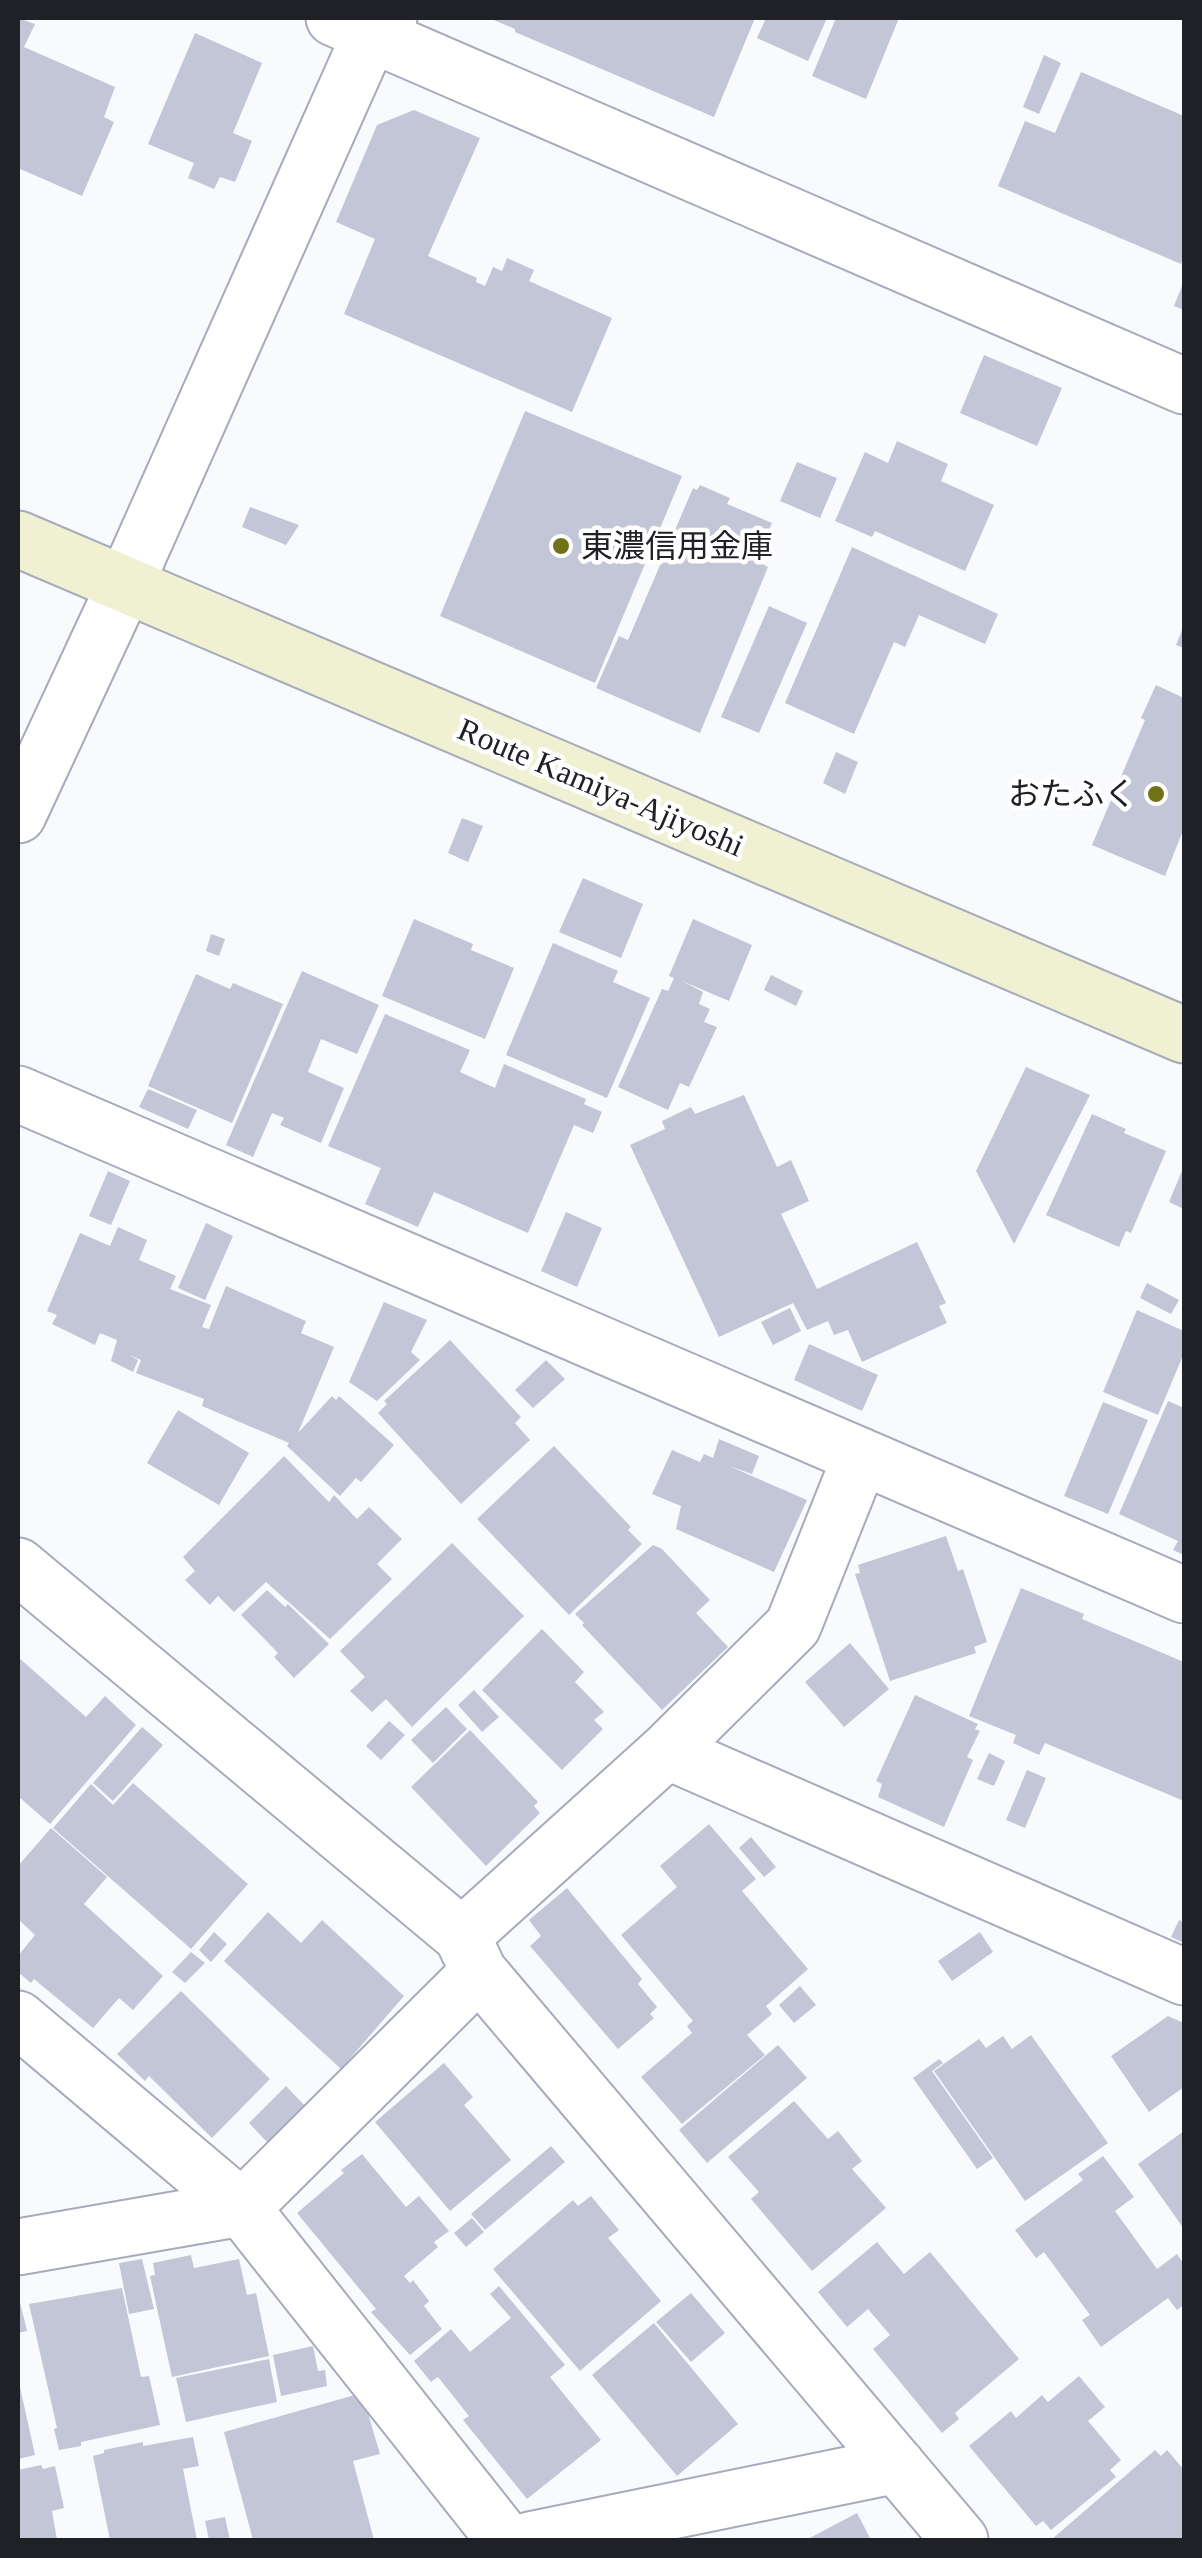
<svg xmlns="http://www.w3.org/2000/svg" width="1202" height="2558" viewBox="0 0 1202 2558" font-family="'Times New Roman','Noto Sans JP',serif">
	<style>
		.building { fill: #c2c6d6 }
		.lines { fill: none; stroke-linecap: round; stroke-linejoin: round }
		.street-casing { stroke: #a6aaba; stroke-width: 59 }
		.secondary-casing { stroke: #a6aaba; stroke-width: 59 }
		.street { stroke: #fff; stroke-width: 55 }
		.secondary { stroke: #f0f1d2; stroke-width: 55 }
		.poi-dot { fill: #717217; stroke: #fff; stroke-width: 4 }
		.labels { text-anchor: middle; dominant-baseline: central; stroke-width: 9; stroke-linejoin: round; paint-order: stroke }
		.poi-label { font-size: 32px; fill: #202127; stroke: #fff; text-anchor: start }
		.street-label { font-size: 32px; fill: #202127; stroke: #fff }
	</style>
	<rect width="100%" height="100%" fill="#f9fafd"/>
	<!-- building -->
	<path class="building" d="M18,18l17,6 -11,23 91,40 -11,30 10,5 -32,74 -64,-28z
		M489,18h266l-41,99 -199,-85v-3z
		M766,18h61l-19,43 -51,-23z
		M836,18h63l-33,81 -54,-23z
		M195,33l67,30 -29,70 19,8 -17,41 -15,-5 -6,12 -26,-11 6,-15 -46,-19z
		M1044,55l17,8 -22,51 -16,-7z
		M1081,72l103,44v138l-3,10 -183,-78 27,-65 30,12z
		M414,110l66,28 -52,118 49,22 -1,4 9,4 8,-19 9,4 5,-13 27,12 -5,11 83,37 -40,94 -228,-98 31,-75 -39,-17 41,-97z
		M1184,281v29l-10,-4z
		M984,355l78,33 -25,58 -77,-33z
		M525,411l157,65 -87,207 -155,-67z
		M897,441l51,23 -7,17 53,24 -29,66 -90,-40 -3,6 -37,-16 30,-69 23,11z
		M797,462l40,16 -17,40 -40,-17z
		M700,485l30,13 -3,6 45,19 -17,37 13,7 -68,166 -104,-45 23,-52 9,4 65,-152 4,2z
		M250,507l49,18 -13,20 -44,-18z
		M852,547l146,67 -13,30 -66,-29 -14,32 -11,-5 -40,92 -69,-31z
		M769,606l38,17 -48,110 -38,-16z
		M1184,625v23l-8,-3z
		M1156,685l28,13v130l-19,48 -73,-31 53,-125 -4,-2z
		M836,752l22,10 -13,32 -22,-11z
		M462,818l21,8 -15,36 -20,-9z
		M583,878l60,26 -22,54 -62,-26z
		M414,919l59,25 -2,6 43,18 -29,71 -103,-43z
		M693,919l59,26 -23,56 -47,-20 21,11 -4,12 11,5 -6,13 13,5 -28,60 -9,-4 -12,27 -50,-23 44,-98 6,2 6,-13 -5,-2z
		M211,934l14,5 -6,17 -13,-5z
		M553,943l65,28 -5,11 37,16 -43,100 -101,-43z
		M302,971l77,34 -22,49 -36,-15 -13,33 36,16 -23,55 -41,-18 4,-7 -12,-5 -19,44 -27,-12z
		M196,974l34,15 3,-6 50,21 -51,119 -84,-37z
		M771,975l32,16 -7,15 -32,-16z
		M385,1014l85,36 -10,22 35,16 9,-24 82,35 -2,5 18,8 -9,21 -19,-8 -46,108 -94,-41 -16,35 -53,-23 16,-36 -53,-22z
		M1026,1067l64,28 -76,149 -38,-73z
		M148,1089l49,21 -9,19 -49,-22z
		M744,1095l33,72 14,-7 18,41 -28,13 36,75 100,-47 29,61 -7,3 8,17 -85,39 -14,-32 -14,5 -6,-14 -21,9 -14,-27 -74,34 -89,-192 35,-16 -3,-8 29,-14 4,7z
		M1092,1114l34,15 -2,4 42,18 -35,82 -5,-2 -7,16 -73,-32z
		M1184,1166v43l-15,-7z
		M108,1171l22,10 -19,44 -22,-9z
		M566,1212l36,16 -25,59 -36,-16z
		M206,1223l27,13 -28,64 -27,-12z
		M118,1227l29,13 -8,20 37,16 -6,13 41,16 -9,22 7,2 17,-43 80,35 -5,12 33,14 -36,86 34,-37 4,4 3,-4 55,49 -33,37 -5,-4 -16,18 -53,-50 2,-3 -87,-37 2,-7 -68,-26 5,-13 -12,-5 9,5 -5,12 -22,-11 6,-21 -17,-7 -5,12 -43,-21 5,-9 -10,-4 33,-78 30,13z
		M1147,1283l32,17 -8,14 -31,-16z
		M384,1302l43,18 -16,32 9,8 -43,41 -28,-19z
		M790,1308l11,23 -28,14 -12,-23z
		M1137,1310l47,21v22l-26,62 -55,-23z
		M450,1340l71,77 -6,6 15,17 -69,64 -83,-91 9,-9 -3,-3z
		M809,1344l69,31 -16,36 -68,-31z
		M546,1360l19,19 -32,29 -18,-18z
		M1168,1401l16,7v147l-11,-5 5,-9 -59,-27z
		M1103,1402l45,18 -40,94 -44,-18z
		M178,1410l71,43 -30,52 -72,-42z
		M719,1439l40,17 -7,18 -23,-8 78,34 -33,72 -98,-43 5,-23 -29,-12 20,-44 28,12 4,-8 9,4z
		M554,1446l77,81 -3,3 14,14 -73,71 -92,-96z
		M284,1456l45,46 5,-7 23,24 12,-12 33,32 -25,25 15,15 -62,60 -64,-57 -32,30 -16,-16 -8,9 -25,-25 10,-9 -12,-14z
		M946,1536l12,35 5,-2 24,73 -13,5 2,6 -86,28 -35,-107 5,-1 -2,-8z
		M452,1543l72,73 -112,111 -26,-28 -14,13 -22,-21 15,-14 -25,-26z
		M653,1545l9,4 48,51 -14,13 32,34 -66,63 -80,-85 2,-2 -9,-9z
		M1021,1588l63,26 -2,5 102,43v139l-139,-58 -6,12 -26,-12 3,-8 -47,-19z
		M267,1590l18,17 3,-3 41,40 -35,34 -20,-21 4,-4 -37,-38z
		M542,1629l42,43 -9,10 29,30 -10,8 9,9 -41,41 -80,-80z
		M850,1643l39,46 -45,38 -39,-45z
		M18,1657l68,60 19,-21 31,29 -86,99 -32,-28z
		M474,1690l25,27 -17,15 -24,-27z
		M915,1695l63,29 -3,5 5,2 -13,26 6,3 -29,67 -66,-30 4,-13 -6,-3z
		M446,1707l21,22 -34,34 -22,-23z
		M389,1721l16,14 -24,25 -15,-14z
		M142,1727l21,18 -50,56 -20,-18z
		M470,1730l68,72 -4,4 6,7 -54,53 -75,-79z
		M989,1753l16,8 -11,25 -17,-7z
		M1027,1770l19,8 -21,50 -19,-8z
		M133,1783l115,101 -57,65 -138,-121 38,-44 22,21z
		M709,1824l47,55 -14,12 66,78 -42,37 6,8 -25,21 18,20 -83,69 -41,-47 51,-44 -5,-7 6,-5 -72,-86 56,-48 -17,-21z
		M51,1828l56,49 -23,27 79,72 -30,34 -14,-12 -26,30 -59,-49 -3,4 -13,-11v-16l17,-21 -17,-16v-53z
		M751,1837l25,30 -12,10 -25,-29z
		M567,1888l75,91 -4,5 19,23 -7,7 4,4 -36,31 -88,-103 11,-10 -12,-16z
		M268,1912l33,31 21,-23 82,76 -63,73 -117,-108z
		M1179,1920l5,2v21l-13,-6z
		M214,1932l13,12 -16,18 -12,-12z
		M980,1932l13,20 -41,29 -14,-20z
		M191,1952l14,11 -20,20 -13,-11z
		M800,1986l16,19 -22,18 -15,-18z
		M181,1991l89,88 -58,59 -63,-62 -4,5 -28,-27z
		M1168,2016l16,7v64l-35,25 -38,-56z
		M1031,2035l77,108 -83,58 -91,-130 45,-32 7,9 17,-12 9,13z
		M778,2045l29,33 -100,85 -28,-33z
		M939,2059l4,4 -11,8 61,87 -16,11 -64,-91z
		M444,2063l29,34 -9,8 47,55 -61,51 -75,-89z
		M286,2086l19,20 -38,36 -18,-19z
		M794,2101l34,38 10,-8 24,30 -10,8 34,39 -74,63 -61,-72 8,-7 -31,-35z
		M1184,2131v98l-46,-65z
		M551,2146l14,16 -80,68 -14,-16z
		M362,2154l44,53 13,-11 30,35 -15,11 4,5 -34,29 6,7 3,-3 16,21 -5,5 18,23 -32,26 -39,-43 5,-3 -79,-96 47,-40 -3,-3z
		M1103,2156l31,41 -19,14 42,58 20,-15 7,10v41l-7,5 -9,-12 -67,49 -19,-27 8,-5 -46,-63 -8,6 -21,-28 68,-50 -5,-6z
		M591,2196l28,34 -11,8 53,63 -81,70 -87,-102 80,-69 5,6z
		M472,2218l12,14 -18,15 -12,-14z
		M877,2242l27,32 26,-22 89,107 -64,54 4,6 -17,14 -69,-84 17,-14 -22,-26 -21,18 -29,-35z
		M191,2255l3,13 45,-9 8,36 9,-2 13,63 -97,21 -22,-101 5,-1 -2,-12z
		M142,2259l12,50 -25,5 -10,-51z
		M499,2286l66,79 -15,12 51,63 -74,59 -64,-79 6,-4 -31,-39 -7,5 -17,-21 37,-32 19,23 41,-34 -21,-24z
		M122,2288l19,89 8,-1 11,49 -79,17v4l-22,4 -5,-21 3,-1 -28,-124z
		M691,2293l34,40 -34,29 -35,-40z
		M18,2294l9,37 -9,2z
		M654,2323l84,101 -61,52 -85,-101z
		M313,2346l5,25 7,-1 2,16 -46,10 -8,-41z
		M269,2359l8,43 -91,20 -10,-44z
		M1079,2376l26,31 -17,14 33,39 -11,10 6,7 -65,53 -8,-9 -7,5 -67,-80 42,-35 5,7 26,-23 6,7z
		M18,2378l17,77 -17,4z
		M362,2393l18,61 -27,7 21,79h-121l-29,-108z
		M193,2437l6,29 -16,3 14,71h-87l-17,-84 11,-3v-3l39,-8v4z
		M1155,2450l6,6 6,-6 17,20v70h-133z
		M41,2465l2,4 12,-3 9,42 -12,3 5,29h-39v-70z
		M857,2513l14,27h-65z
		M225,2517l5,23h-21l-4,-19z"/>
	<g class="lines">
		<!-- street casing -->
		<g class="street-casing">
			<path id="street" d="M334,18l850,368
				M18,815l107,-230 246,-552 18,-15
				M18,1094l1166,501
				M18,1566l444,370 17,36 481,568
				M667,1751l517,226
				M462,1936l205,-185 126,-125 68,-170
				M18,2019l224,189 263,332
				M18,2247l224,-39 237,-236
				M530,2540l367,-75"/>
		</g>
		<!-- secondary casing -->
		<g class="secondary-casing">
			<path id="secondary" d="M18,539l1166,496"/>
		</g>
		<!-- street -->
		<use href="#street" class="street"/>
		<!-- secondary -->
		<use href="#secondary" class="secondary"/>
	</g>
	<!-- markers -->
	<g class="poi-dot">
		<circle cx="561" cy="546" r="10"/>
		<circle cx="1156" cy="794" r="10"/>
	</g>
	<g class="labels">
		<!-- poi labels -->
		<g class="poi-label">
			<text x="581" y="546">東濃信用金庫</text>
			<text x="1136" y="794" text-anchor="end">おたふく</text>
		</g>
		<!-- street labels -->
		<g class="street-label">
			<text transform="translate(601 787) rotate(23)">Route Kamiya-Ajiyoshi</text>
		</g>
	</g>
	<!-- border -->
	<rect width="1202" height="2558" fill="none" stroke="#202127" stroke-width="40"/>
</svg>
